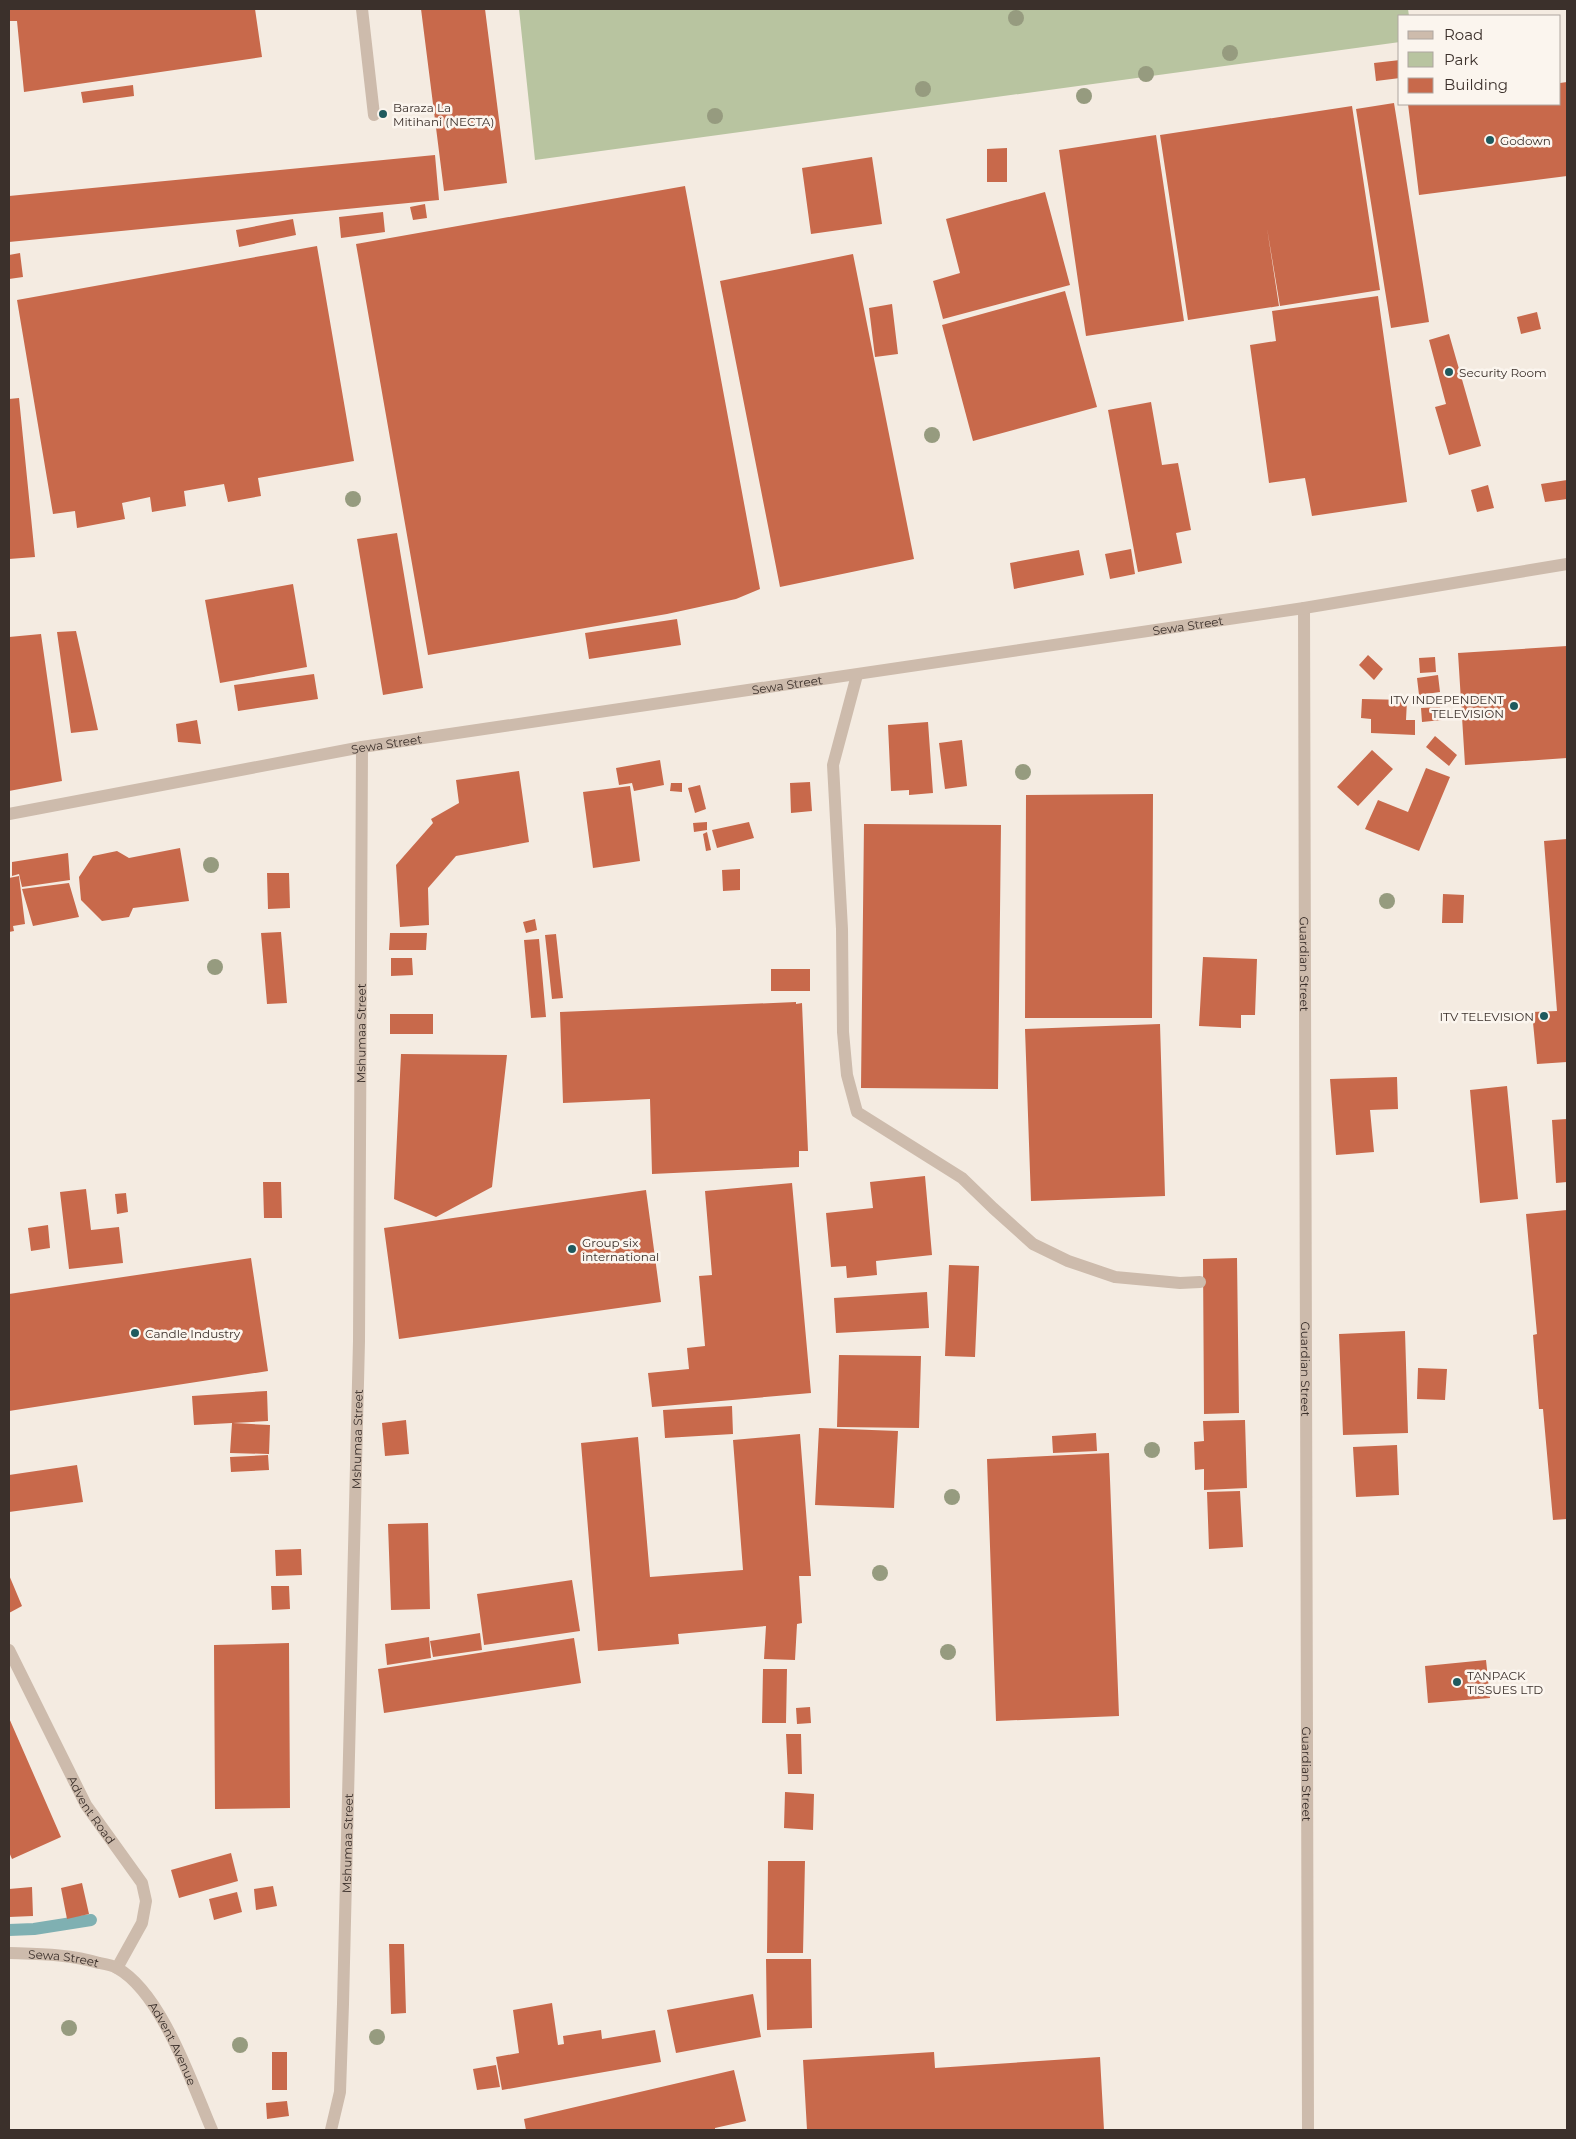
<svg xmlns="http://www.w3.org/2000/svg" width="1576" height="2139" viewBox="0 0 1576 2139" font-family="Montserrat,sans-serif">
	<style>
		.green { fill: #b8c4a0 }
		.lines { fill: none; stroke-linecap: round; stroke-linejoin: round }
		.stream { stroke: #7fb0b2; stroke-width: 12 }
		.building { fill: #c8694b }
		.minor { stroke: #cdbbac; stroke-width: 12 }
		.tree { fill: #969b7f }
		.poi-dot { fill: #1f5a5e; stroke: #fbf5ee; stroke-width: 2 }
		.labels { text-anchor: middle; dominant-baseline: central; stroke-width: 5; stroke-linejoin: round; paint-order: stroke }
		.poi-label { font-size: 12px; fill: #3b302b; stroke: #fbf5ee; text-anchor: start }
		.street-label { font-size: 12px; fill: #3b302b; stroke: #fbf5ee }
	</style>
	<rect width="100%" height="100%" fill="#f4ebe1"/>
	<!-- green -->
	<path class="green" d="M519,9h889l1,7h-9v26l-865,118z"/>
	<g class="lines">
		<!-- stream -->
		<path class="stream" d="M9,1930l25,-1 57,-9"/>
	</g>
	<!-- building -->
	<path class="building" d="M9,9h246l7,48 -238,35 -7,-71h-8z
		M421,9h64l22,174 -63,8z
		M1400,60v18l-24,3 -2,-18z
		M1567,82v94l-148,19 -11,-91h152v-21z
		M133,85l1,11 -51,7 -2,-11z
		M1394,103l35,219 -38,6 -35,-219z
		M1352,106l28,184 -100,16 -13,-78 12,78 -91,14 -28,-185z
		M1156,135l28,186 -98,15 -27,-186z
		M1007,148v34h-20v-33z
		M435,155l4,45 -430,42v-46z
		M872,157l10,67 -71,10 -9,-66z
		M685,186l75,403 -24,10 -69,15 -239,41 -72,-411z
		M1045,192l25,93 -127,34 -10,-38 27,-8 -14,-54z
		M425,204l2,14 -14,2 -3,-13z
		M383,212l2,20 -44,6 -2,-21z
		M293,219l3,16 -57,12 -3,-17z
		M317,246l37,215 -96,17 3,18 -33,6 -4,-18 -40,7 2,15 -34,6 -2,-15 -28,6 3,16 -48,9 -2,-17 -22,3 -36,-214z
		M20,253l3,24 -14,2v-24z
		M853,254l61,305 -134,28 -60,-306z
		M1065,291l32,116 -124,34 -31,-116z
		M1378,296l29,206 -95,14 -7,-38 -36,5 -19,-138 26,-4 -4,-30z
		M892,304l6,50 -23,3 -6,-49z
		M1537,312l4,17 -20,5 -4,-17z
		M1449,334l32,112 -32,9 -14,-48 11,-3 -17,-64z
		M19,398l16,159 -26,2v-160z
		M1151,402l11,63 16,-2 13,67 -15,3 6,30 -44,9 -30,-162z
		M1567,480v19l-22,3 -4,-18z
		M1488,485l6,23 -17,4 -6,-22z
		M397,533l26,155 -40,7 -26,-156z
		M1131,549l4,25 -25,5 -5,-25z
		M1079,550l5,25 -70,14 -4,-26z
		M293,584l14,83 -87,16 -15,-83z
		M677,619l4,26 -92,14 -4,-26z
		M76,631l22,99 -27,3 -14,-101z
		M41,634l21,147 -53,10v-154z
		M1567,646v112l-102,7 -7,-112z
		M1368,655l15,14 -9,11 -15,-15z
		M1435,657l1,15 -16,1 -1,-15z
		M314,674l4,25 -80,12 -4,-26z
		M1438,675l2,17 -21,3 -2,-17z
		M1362,699l45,1 -1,20h9v15l-44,-2v-14l-10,-1z
		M1440,707l2,13 -20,2 -1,-14z
		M197,720l4,24 -23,-2 -2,-18z
		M928,722l5,71 -24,2v-5l-18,1 -3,-66z
		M1435,736l22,19 -8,11 -23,-19z
		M962,740l5,46 -22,3 -6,-46z
		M1372,750l21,19 -35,37 -21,-19z
		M660,760l4,25 -30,6 -2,-8 -13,2 -3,-17z
		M1426,768l24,9 -31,74 -54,-22 13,-29 30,12z
		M519,771l10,71 -73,14 -28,32 1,37 -29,2 -4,-62 37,-42 -2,-4 28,-16 -3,-23z
		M810,782l2,29 -21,2 -1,-30z
		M671,783h11v9l-12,-1z
		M700,785l6,24 -11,4 -7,-25z
		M630,786l10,75 -47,7 -10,-76z
		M1153,794l-1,224h-127l1,-223z
		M707,822v8l-13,2 -1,-9z
		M749,822l5,16 -37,10 -5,-18z
		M864,824l137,1 -3,264 -137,-1z
		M707,832l4,18 -5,1 -3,-17z
		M1567,839v223l-30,2 -5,-52 25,-1 -13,-170z
		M180,848l9,53 -56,7 -4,9 -27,4 -21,-21 -2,-23 14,-21 24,-5 12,7z
		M68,853l2,27 -48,7 -3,-13 -7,2v-14z
		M740,869v21l-17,1 -1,-21z
		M267,873h22l1,35 -22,1z
		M19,876l6,48 -12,2 1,5 -5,1v-54z
		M69,883l10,34 -46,9 -11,-37z
		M1443,894l21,1 -1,28h-21z
		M535,919l2,11 -11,3 -3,-11z
		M281,932l6,71 -20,1 -6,-71z
		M390,933h37l-1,17h-37z
		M556,934l7,64 -11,1 -7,-64z
		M539,939l7,78 -15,1 -7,-78z
		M1203,957l54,2 -2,56h-14v13l-42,-2z
		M391,958h21l1,17 -22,1z
		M771,969h39v22h-39z
		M796,1002v2l6,-1 6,148h-9v16l-147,7 -2,-75 -87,4 -3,-91z
		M390,1014h43v20h-43z
		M1160,1024l5,172 -134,5 -6,-172z
		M401,1054l106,1 -15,132 -56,30 -42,-18z
		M1397,1077l1,32 -28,1 4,42 -38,3 -6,-76z
		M1507,1086l11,113 -38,4 -10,-113z
		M1567,1119v63l-11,1 -4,-63z
		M925,1176l7,79 -56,6 1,14 -30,3 -1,-12 -15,1 -5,-54 47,-5 -3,-26z
		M263,1182h18l1,36h-18z
		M792,1183l19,210 -159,14 -4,-34 41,-4 -2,-21 18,-2 -6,-70 13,-1 -7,-84z
		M86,1189l5,41 28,-3 4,36 -54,6 -9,-77z
		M646,1190l15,112 -262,37 -15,-111z
		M126,1193l2,19 -11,2 -2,-20z
		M1567,1210v309l-14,1 -10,-111h-4l-6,-74 4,-1 -11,-120z
		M48,1225l2,23 -19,3 -3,-23z
		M251,1258l17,113 -259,40v-117z
		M1237,1258l2,155 -35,1 -1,-155z
		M949,1265l30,1 -4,91 -30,-1z
		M927,1292l2,36 -93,5 -2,-35z
		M1405,1331l3,102 -65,2 -4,-101z
		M839,1355l82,1 -2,72 -82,-1z
		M1418,1368l29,1 -2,31 -28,-1z
		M267,1391l1,30 -35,2 37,2 -1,29 -39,-1 2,-30 -38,2 -2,-29z
		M732,1406l1,28 -68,4 -2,-28z
		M406,1420l3,34 -24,2 -3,-33z
		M1245,1420l2,68 -43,2v-21l-9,1 -1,-28 10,-1 -1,-20z
		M819,1428l79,3 -4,77 -79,-3z
		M1096,1433l1,18 -44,2 -1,-17z
		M800,1434l11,142h-12l3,47 -5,1 -2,36 -31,-1 2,-33 -88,8 1,10 -81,7 -17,-208 57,-6 12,140 93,-7 -10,-130z
		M1397,1445l2,50 -43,2 -3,-50z
		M1109,1453l10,263 -123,5 -9,-262z
		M268,1455l1,15 -38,2 -1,-15z
		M77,1465l6,37 -74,10v-37z
		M1240,1491l3,56 -34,2 -2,-57z
		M428,1523l2,86 -39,1 -3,-86z
		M301,1549l1,26 -26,1 -1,-26z
		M9,1575l13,31 -13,7z
		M572,1580l8,51 -96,14 -7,-51z
		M271,1586h18l1,23 -18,1z
		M480,1633l2,17 -49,7 -3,-16z
		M429,1637l2,21 -44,7 -2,-21z
		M574,1638l7,45 -197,30 -6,-44z
		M289,1643l1,165 -75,1 -1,-164z
		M1486,1660l4,38 -62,5 -3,-37z
		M763,1669h24l-1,54h-24z
		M810,1707l1,16 -14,1 -1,-16z
		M9,1718l52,119 -49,22 -3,-7z
		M786,1734h15l1,40h-14z
		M785,1792l29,2 -1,36 -29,-2z
		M231,1853l7,28 -59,17 -8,-28z
		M768,1861h37l-2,92h-36z
		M82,1883l7,31 -22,5 -6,-31z
		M273,1886l4,20 -21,4 -2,-21z
		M32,1887l1,29 -24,1v-28z
		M237,1892l5,20 -28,8 -5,-21z
		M389,1944h15l2,69 -15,1z
		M766,1959h45l1,69 -45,2z
		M753,1994l8,43 -85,16 -9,-43z
		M552,2003l6,42 6,-1 -1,-8 38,-6 1,9 53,-9 6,32 -159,28 -6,-33 23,-4 -6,-43z
		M272,2052h15v38h-15z
		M934,2052l1,16 165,-11 4,73h-297l-4,-70z
		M496,2065l4,22 -23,3 -4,-21z
		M734,2070l12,51 -31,7v2h-189l-2,-11z
		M287,2101l2,15 -22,3 -1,-16z"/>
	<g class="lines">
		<!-- minor -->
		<g class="minor">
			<path d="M362,9l12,106"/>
			<path id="s1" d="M1304,608l4,1522"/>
			<path d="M857,675l-24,90 9,164 1,103 4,43 10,37 105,66 31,30 40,36 35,17 47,16 65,6 20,-1"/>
			<path id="s2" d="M9,814l353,-67 942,-139 263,-44"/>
			<path id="s3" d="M9,1650l77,155 56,78 4,18 -4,22 -25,45"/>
			<path id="s4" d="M9,1953c30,1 61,1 90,10 6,1 13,2 18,5 45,25 75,116 95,162"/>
			<path id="s5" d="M331,2130l9,-38 3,-88 16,-663 3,-594"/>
		</g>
	</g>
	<!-- trees -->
	<g class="tree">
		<circle cx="1016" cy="18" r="8"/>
		<circle cx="1230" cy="53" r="8"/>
		<circle cx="1146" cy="74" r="8"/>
		<circle cx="923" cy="89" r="8"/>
		<circle cx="1084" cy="96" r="8"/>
		<circle cx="715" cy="116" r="8"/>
		<circle cx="932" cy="435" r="8"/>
		<circle cx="353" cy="499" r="8"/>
		<circle cx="1023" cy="772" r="8"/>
		<circle cx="211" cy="865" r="8"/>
		<circle cx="1387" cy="901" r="8"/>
		<circle cx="215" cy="967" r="8"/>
		<circle cx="1152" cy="1450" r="8"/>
		<circle cx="952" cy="1497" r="8"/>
		<circle cx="880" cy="1573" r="8"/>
		<circle cx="948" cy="1652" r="8"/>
		<circle cx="69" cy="2028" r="8"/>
		<circle cx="377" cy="2037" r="8"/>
		<circle cx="240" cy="2045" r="8"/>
	</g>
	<!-- markers -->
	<g class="poi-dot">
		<circle cx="383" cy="114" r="5"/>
		<circle cx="1490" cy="140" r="5"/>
		<circle cx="1449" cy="372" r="5"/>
		<circle cx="1514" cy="706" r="5"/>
		<circle cx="1544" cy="1016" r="5"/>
		<circle cx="572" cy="1249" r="5"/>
		<circle cx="135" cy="1333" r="5"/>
		<circle cx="1457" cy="1682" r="5"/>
	</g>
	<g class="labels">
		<!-- poi labels -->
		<g class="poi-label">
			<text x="393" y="107">Baraza La<tspan x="393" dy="14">Mitihani (NECTA)</tspan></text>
			<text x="1500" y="140">Godown</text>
			<text x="1459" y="372">Security Room</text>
			<text x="1504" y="699" text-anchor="end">ITV INDEPENDENT<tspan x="1504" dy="14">TELEVISION</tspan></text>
			<text x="1534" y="1016" text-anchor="end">ITV TELEVISION</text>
			<text x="582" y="1242">Group six<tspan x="582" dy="14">international</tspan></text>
			<text x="145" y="1333">Candle Industry</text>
			<text x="1467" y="1675">TANPACK<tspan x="1467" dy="14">TISSUES LTD</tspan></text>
		</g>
		<!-- street labels -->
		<g class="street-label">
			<text stroke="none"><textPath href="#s2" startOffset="1194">Sewa Street</textPath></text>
			<text stroke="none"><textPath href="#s2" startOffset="789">Sewa Street</textPath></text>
			<text stroke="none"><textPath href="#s2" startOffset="384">Sewa Street</textPath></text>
			<text stroke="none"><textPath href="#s1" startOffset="356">Guardian Street</textPath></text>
			<text stroke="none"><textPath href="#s5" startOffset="1098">Mshumaa Street</textPath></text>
			<text stroke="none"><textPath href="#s1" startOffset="761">Guardian Street</textPath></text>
			<text stroke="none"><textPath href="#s5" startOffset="692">Mshumaa Street</textPath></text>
			<text stroke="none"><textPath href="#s1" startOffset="1166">Guardian Street</textPath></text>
			<text stroke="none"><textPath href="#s3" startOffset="180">Advent Road</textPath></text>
			<text stroke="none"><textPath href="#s5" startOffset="288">Mshumaa Street</textPath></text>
			<text stroke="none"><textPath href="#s4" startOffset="55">Sewa Street</textPath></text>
			<text stroke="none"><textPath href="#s4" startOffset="205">Advent Avenue</textPath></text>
		</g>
	</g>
	<!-- border -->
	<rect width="1576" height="2139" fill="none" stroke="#3b302b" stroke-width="20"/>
	<!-- legend -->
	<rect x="1398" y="15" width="162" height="90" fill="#fbf5ee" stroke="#aea6a0"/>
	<rect x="1408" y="31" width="25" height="8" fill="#cdbbac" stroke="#aea6a0"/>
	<text x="1444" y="40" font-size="15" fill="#3b302b">Road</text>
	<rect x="1408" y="52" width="25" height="15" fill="#b8c4a0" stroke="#aea6a0"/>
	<text x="1444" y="65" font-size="15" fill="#3b302b">Park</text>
	<rect x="1408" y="78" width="25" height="15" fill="#c8694b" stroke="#aea6a0"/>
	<text x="1444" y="90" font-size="15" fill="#3b302b">Building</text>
</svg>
